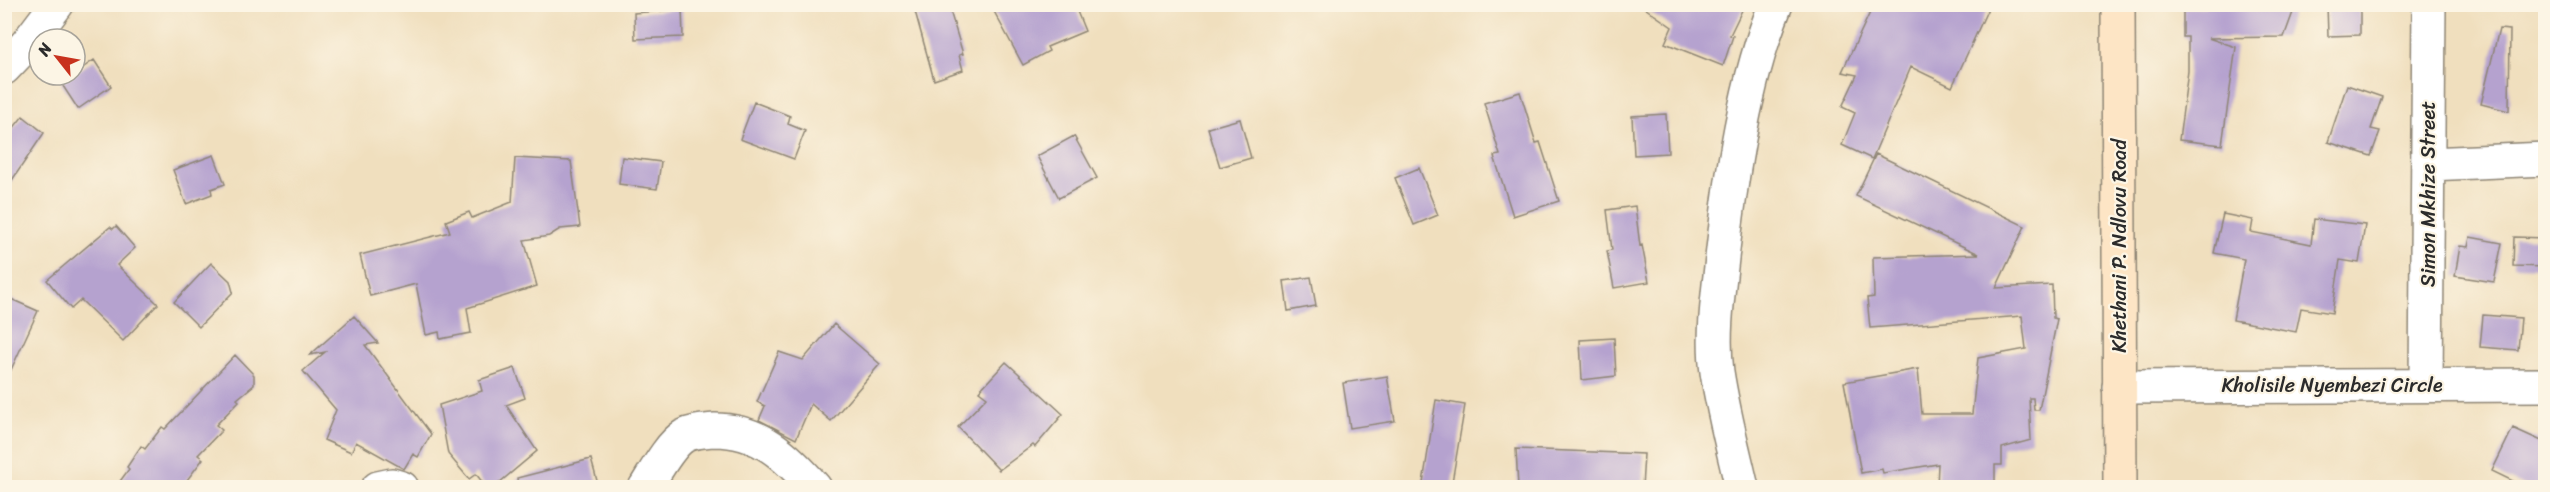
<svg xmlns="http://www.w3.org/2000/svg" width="2550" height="492" viewBox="0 0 2550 492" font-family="Sriracha,sans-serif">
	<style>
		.building { fill: #b5a2cf }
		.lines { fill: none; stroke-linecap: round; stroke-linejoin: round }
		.street-casing { stroke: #8e8574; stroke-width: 36 }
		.secondary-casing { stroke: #8e8574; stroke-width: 36 }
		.street { stroke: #fff; stroke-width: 33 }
		.secondary { stroke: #fde5c5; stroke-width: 33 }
		.labels { text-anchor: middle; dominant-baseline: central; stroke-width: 4.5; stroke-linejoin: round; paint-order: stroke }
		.street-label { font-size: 20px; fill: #2b2b2b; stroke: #fcf5e5 }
	</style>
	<rect width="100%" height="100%" fill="#fcf5e5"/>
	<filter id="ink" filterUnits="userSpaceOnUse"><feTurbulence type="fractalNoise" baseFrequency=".0167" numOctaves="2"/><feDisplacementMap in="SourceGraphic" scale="12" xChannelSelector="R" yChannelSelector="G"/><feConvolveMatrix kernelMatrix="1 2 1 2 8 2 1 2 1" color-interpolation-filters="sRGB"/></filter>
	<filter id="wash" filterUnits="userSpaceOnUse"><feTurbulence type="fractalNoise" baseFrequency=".008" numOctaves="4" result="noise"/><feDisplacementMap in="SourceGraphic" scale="24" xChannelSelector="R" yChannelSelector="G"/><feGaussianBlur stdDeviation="1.35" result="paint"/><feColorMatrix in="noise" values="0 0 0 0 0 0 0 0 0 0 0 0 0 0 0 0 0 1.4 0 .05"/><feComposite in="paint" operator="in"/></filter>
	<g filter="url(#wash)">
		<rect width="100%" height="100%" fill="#f0dfbe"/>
		<g id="blocks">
			<!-- building -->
			<path class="building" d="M913,4h35l15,50 -4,1 4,15 -29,10z
				M990,4h84l11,27 -38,16 2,4 -26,14z
				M1639,4h106l-15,31 3,1 -10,30 -58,-23 7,-16z
				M1874,4h116l-38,83 -41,-20 -39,92 -30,-14 13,-32 -13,-6 15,-32 -15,-3z
				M2205,4h91l-12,33 -76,1 28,9 -14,98 -43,-5 9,-69v-34h-5v-30l22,1z
				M2327,4h33v31l-32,1z
				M682,9l1,28 -48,2 -1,-26z
				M2499,29l11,1 -1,81 -28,-7z
				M94,60l17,26 -33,23 -17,-26z
				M2347,85l35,12 -11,32 9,2 -9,25 -43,-14z
				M1520,92l16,51 4,-1 19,59 -46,15 -19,-60 6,-1 -16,-52z
				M754,102l36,14 -2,8 17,7 -11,28 -54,-20z
				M1666,114l2,39 -34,2 -2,-39z
				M23,116l21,17 -40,59v-52z
				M1240,119l11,39 -31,9 -12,-39z
				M1074,136l23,42 -38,20 -22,-42z
				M1876,154l149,72 -29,62 56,-3 1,33 4,1 -18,91h-5l-1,-12h-4l2,42 -29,8v17h-7v23l-58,-1 1,-23 -55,9 -1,-4 -21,4 -17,-91 74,-13 4,45h50l6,-56 48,-9 -4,-33 -152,12 -3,-30 7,-1 -1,-40 106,-3 -123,-58z
				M214,155l11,29 -14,5 1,5 -26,10 -13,-34z
				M622,157l39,5 -4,27 -38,-5z
				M515,158l56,3 9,66 -20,2 -11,7 -25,4 13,46 -70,22 4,25 -31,6 -1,-7 -13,3 -10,-51 -46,12 -10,-41 90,-23 -4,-11 23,-9 3,6 40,-16z
				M1419,168l19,47 -24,10 -19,-47z
				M1635,206l5,40 2,-1 7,37 -35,6 -7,-37 5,-1 -5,-40z
				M2223,214l30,6 -2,12 60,12 3,-25 51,6 -6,38 -19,-3 -8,53 -31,-5 -5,24 -63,-12 11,-61 -30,-6z
				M116,226l19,22 -18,17 41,39 -35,37 -42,-41 -10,9 -24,-29 63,-53 3,2z
				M2470,237l32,6 -8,39 -39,-6 5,-30 8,1z
				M2514,237l32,1v29l-33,-1z
				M211,263l19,18 3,11 -34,35 -25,-25z
				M1311,277l5,29 -28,5 -4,-30z
				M4,296l34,15 -34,74z
				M2483,315l38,3 -3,32 -38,-3z
				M354,316l24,27 -13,2 66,89 -13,23 -5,-3 -9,15 -48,-27 -5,10 -27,-12 12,-30 -33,-39 22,-19 -15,3z
				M834,324l46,40 -49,57 -20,-17 -15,35 -37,-19 6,-14 -8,-4 22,-50 24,8z
				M1614,338l2,38 -34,4 -2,-40z
				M235,355l19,20v10l-17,14 2,2 -23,24 6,5 -24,25 5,4 -22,29h-66l14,-19 -2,-2 14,-21 4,3 17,-22 3,2z
				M1006,362l57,52 -28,33 -2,-2 -34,25 -41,-43 29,-30 -8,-6z
				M515,368l10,30 -19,7 31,46 -44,37h-6l-11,-14 -7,5 -21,-25 -9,-49 43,-14 -3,-11z
				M1387,376l8,45 -45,7 -7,-45z
				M1436,400l29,5 -14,83 -28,-5z
				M2513,428l33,15v45h-19l-35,-17z
				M1516,449l128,5 -2,34 -124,-1z
				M591,459l8,29h-81l-1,-10z"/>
		</g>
	</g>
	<g filter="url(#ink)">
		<use href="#blocks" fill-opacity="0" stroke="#8e8574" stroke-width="1.5"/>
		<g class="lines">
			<!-- street casing -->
			<g class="street-casing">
				<path id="street" d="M4,68l22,-23 31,-41
					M2428,164l118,-5
					M2426,384l3,-380
					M2119,387l427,-2
					M378,488l14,-3 10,3
					M645,488c9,-14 25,-44 39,-52 10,-5 20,-5 31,-6 45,0 72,26 100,58
					M1742,488c-9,-39 -19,-77 -25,-116 -5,-37 1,-77 5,-114 9,-80 23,-179 54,-254"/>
			</g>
			<!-- secondary casing -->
			<g class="secondary-casing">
				<path id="secondary" d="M2118,4l2,484"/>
			</g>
			<!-- street -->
			<use href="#street" class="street"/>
			<!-- secondary -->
			<use href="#secondary" class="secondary"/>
		</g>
	</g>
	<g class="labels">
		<!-- street labels -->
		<g class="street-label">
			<text transform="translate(2428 194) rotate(-90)">Simon Mkhize Street</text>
			<text transform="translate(2119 246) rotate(-90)">Khethani P. Ndlovu Road</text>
			<text x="2332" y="385">Kholisile Nyembezi Circle</text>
		</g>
	</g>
	<!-- margin -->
	<rect width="2550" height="492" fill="none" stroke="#fcf5e5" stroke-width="24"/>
	<!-- north arrow -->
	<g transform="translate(57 57) rotate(301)"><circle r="28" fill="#fcf5e5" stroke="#a8a49b" stroke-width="1.5"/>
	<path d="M0-4.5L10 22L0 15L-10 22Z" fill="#c8321e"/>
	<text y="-9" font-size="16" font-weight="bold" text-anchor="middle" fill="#2b2b2b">N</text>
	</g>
</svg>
